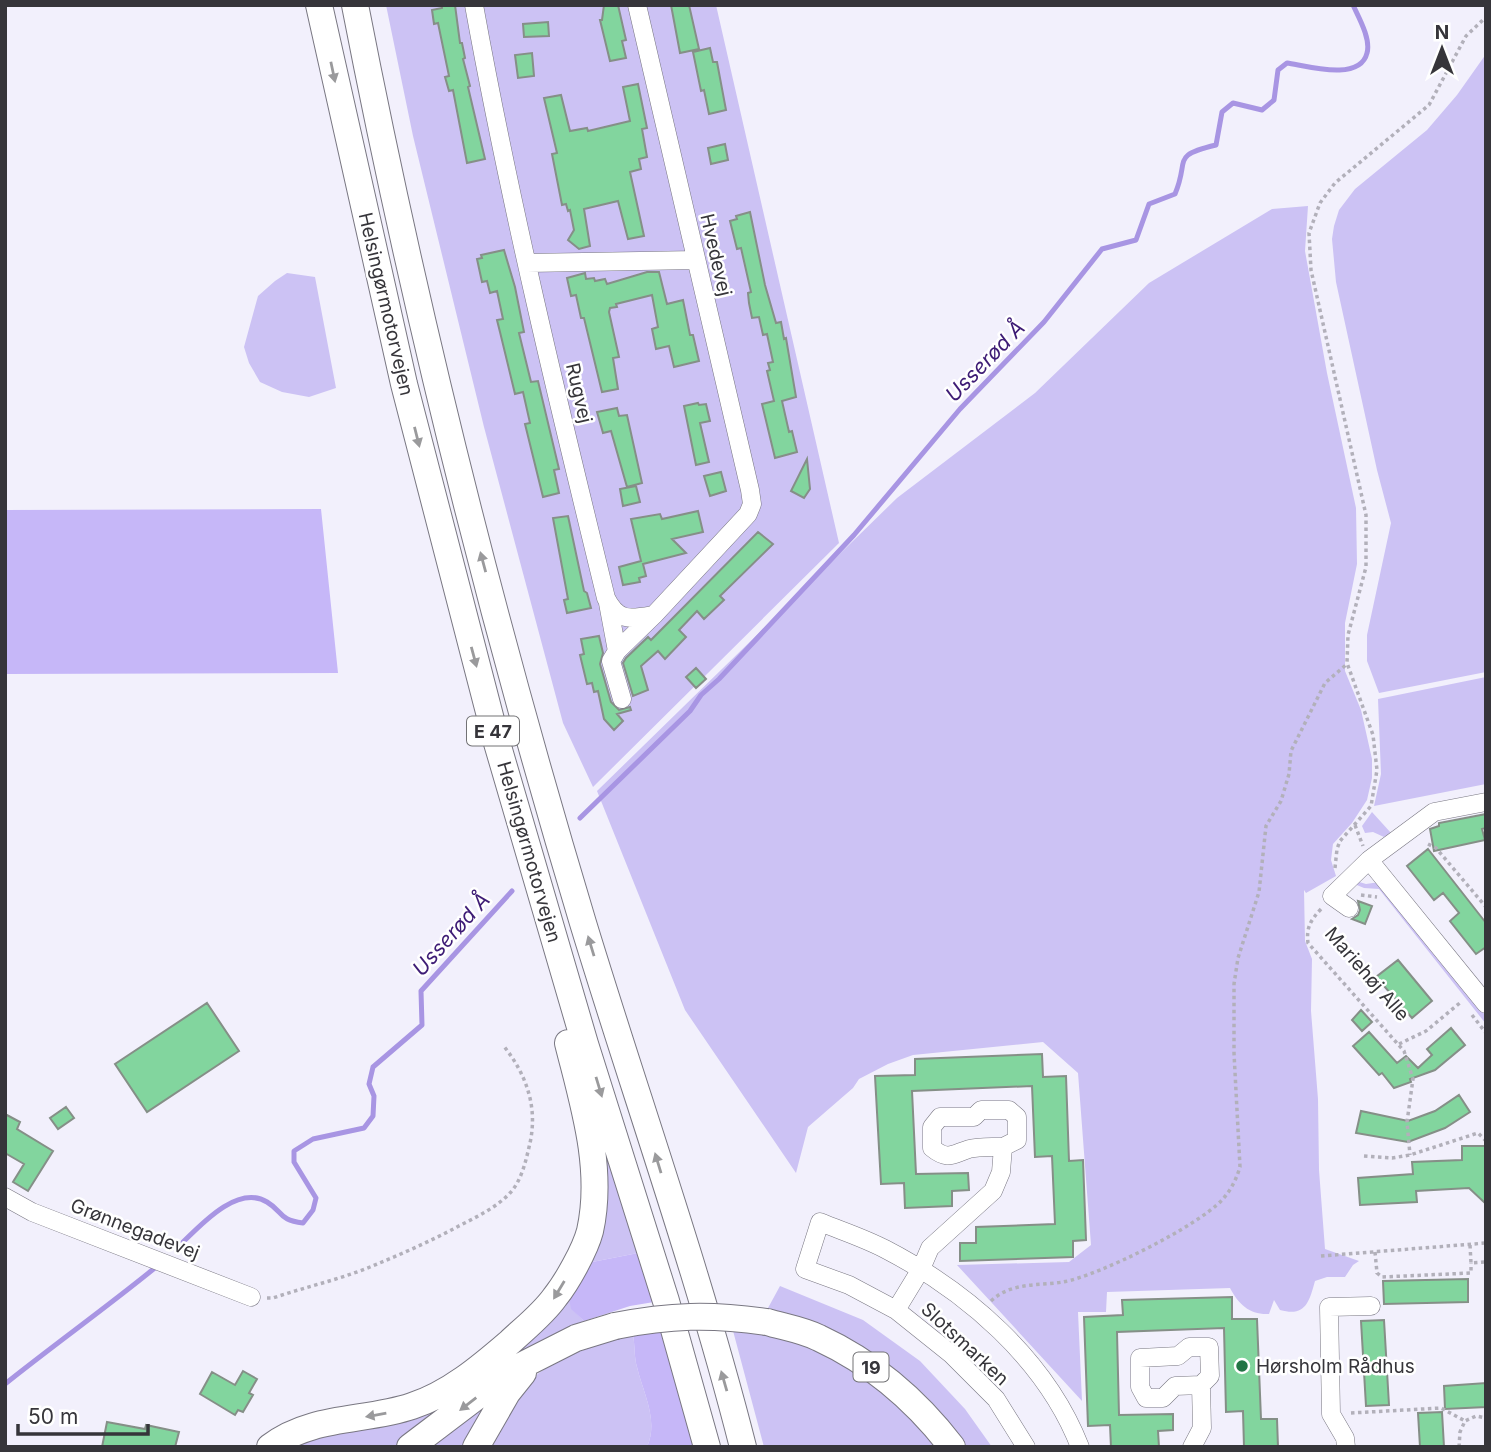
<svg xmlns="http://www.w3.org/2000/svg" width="1491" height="1452" viewBox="0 0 1491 1452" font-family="Inter,sans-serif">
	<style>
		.green { fill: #ccc2f4 }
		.forest { fill: #c6b7f8 }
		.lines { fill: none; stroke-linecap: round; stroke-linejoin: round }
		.stream { stroke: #a895e3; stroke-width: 5 }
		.building { fill: #82d59e; stroke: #858f87; stroke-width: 2 }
		.minor-casing { stroke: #797782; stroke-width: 19 }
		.highway-casing { stroke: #797782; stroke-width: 28 }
		.path { stroke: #b2b0ba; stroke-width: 3.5; stroke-dasharray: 3.5 3.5; stroke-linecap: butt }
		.minor { stroke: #fff; stroke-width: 18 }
		.highway { stroke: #fff; stroke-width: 26 }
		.highway-bridge-casing { stroke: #797782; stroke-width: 28; stroke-linecap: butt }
		.highway-bridge { stroke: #fff; stroke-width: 26 }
		.oneway { fill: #9a9a9c }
		.poi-dot { fill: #227445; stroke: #fff; stroke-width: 2.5 }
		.labels { text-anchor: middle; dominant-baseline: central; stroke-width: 5; stroke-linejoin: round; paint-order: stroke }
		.shield { fill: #fff; stroke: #727275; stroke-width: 2 }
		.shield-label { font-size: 18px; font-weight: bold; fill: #36353a }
		.street-label { font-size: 19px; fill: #36353a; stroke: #fff }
		.poi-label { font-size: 19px; fill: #36353a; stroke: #fff; text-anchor: start }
		.water-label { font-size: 21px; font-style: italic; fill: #3d1b75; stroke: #fff }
	</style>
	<rect width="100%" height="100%" fill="#f2f0fc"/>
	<!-- green -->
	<path class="green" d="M386,5h330l123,538 -246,244 -30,-64 -79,-296 -71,-291z
		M1486,54v618l-107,21 -12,-32v-26l24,-112 -14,-53 -41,-188 -4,-43 2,-13 5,-16 16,-21 72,-59 30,-35z
		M1308,206l-3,45 22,122 29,135 1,56 -12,59v48l16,39 11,49v19l-5,22 -15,23 -19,21 -2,16 5,16 -30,17 -2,-3 1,51 7,18 -1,52 7,88 1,71 6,79 34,12 -6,4 -8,12h-18l-12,4c-6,22 -10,36 -35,29l-6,-10 -5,14c-19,1 -30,-9 -39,-26l-123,4 -1,20h-28l4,89 -125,-136 112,-3 22,-17 -13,-172 -35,-31 -130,13 -25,9 -29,15 -6,9 -45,39 -12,46 -111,-163 -88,-219 300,-293 138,-105 114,-110 123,-74z
		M287,273l28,4 21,111 -27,9 -27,-5 -22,-10 -11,-19 -5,-16 14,-51 17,-15z
		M1486,677v107l-112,22 7,-32 -3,-75z
		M1372,812l19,21 -7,4 -11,-5 -8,1 -3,-7z
		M1356,881l10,3 14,-2 106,134v8l-107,-135 -15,-1 -12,-5z
		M592,1107l46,146 -51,10z
		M780,1286l83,34 57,41 45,48 27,38h-26c-45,-72 -117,-117 -198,-139z
		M568,1292l4,17 12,12 -47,22 -121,92 -21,12h-110l95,-25z
		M732,1327l50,11 34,12 68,39 54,58h-174z
		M633,1334c2,11 1,23 4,33 6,26 22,53 10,80h-163c12,-17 37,-60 50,-70 28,-23 66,-33 99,-43z
		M477,1411l5,1 -17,35h-43z"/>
	<!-- forest -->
	<path class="forest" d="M321,509l17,164 -333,1v-164z
		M638,1253l16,49 -24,4 -46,15 -13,-12 -3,-17 19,-29z
		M663,1330l30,117h-46c12,-27 -4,-54 -10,-80 -3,-10 -2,-22 -4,-33z"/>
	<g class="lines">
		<!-- stream -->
		<path class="stream" d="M580,818l110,-107 11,-16 18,-16 135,-144 106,-126 84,-87 58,-73 34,-9 13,-36 26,-10c15,-35 -5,-38 41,-49l6,-33 11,-9 29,7 12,-10 4,-30 9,-7c20,3 73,19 80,-10 4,-14 -8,-35 -14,-48
			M176,1249c21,-20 60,-66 91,-47 17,10 11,18 36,21l10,-13 3,-12 -22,-36v-11l19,-12 51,-11 9,-12 1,-20 -5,-12 4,-17 49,-42 -1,-34 91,-100
			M5,1384c50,-40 102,-77 151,-117"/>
	</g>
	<!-- building -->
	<path class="building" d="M442,5h13l5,38h2l3,15 -2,1 7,27 -2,1 17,72 -18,4 -14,-73 -4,1 -4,-14 4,-1 -11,-53 -4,1 -2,-14 10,-2z
		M604,5h14l8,35 -4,1 4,17 -16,3 -10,-41h2z
		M671,5h18l10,44 -19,4z
		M548,22l1,14 -25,1 -1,-13z
		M710,48l3,14h4l9,48 -17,4 -5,-24 -3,1 -8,-39z
		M532,53l2,23 -16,2 -3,-23z
		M638,84l9,44 -5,1 5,28 -8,2 2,10 -11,3 14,64 -16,3 -10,-38 -34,8 6,37 -11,3 -11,-9 6,-10 -4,-20 -2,1 -2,-7 -4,1 -10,-51 5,-1 -13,-55 17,-3 9,36 17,-3 1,3 42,-10 -7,-34z
		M725,144l3,16 -17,4 -3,-16z
		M750,212l15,73 11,38 5,-1 3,17 2,-1 10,59 -14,4 7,31 3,-1 5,21 -22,6 -13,-54 12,-3 -7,-30 3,-1 -2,-7 5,-1 -6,-28 -4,1 -4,-18 -7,1 -3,-15 -1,-10 3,-1 -10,-44 -4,1 -7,-28 7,-2 -1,-3z
		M504,250l11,37 9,45 -5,1 12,49 7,-1 21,88 -5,1 5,23 -16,4 -18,-73 5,-1 -7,-31 -8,2 -15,-62 -3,-12 6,-1 -6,-28 -7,2 -3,-12 -5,1 -5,-23 5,-1 -1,-3z
		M647,272h12l8,32 16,-4 7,35h3l6,26 -25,6 -5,-21 -13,3 -4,-20 6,-2 -6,-32 -36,9 1,3 -7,1 -1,4 10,45 -6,1 5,31 -16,3 -18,-74h-3l-5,-23 -5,1 -4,-18 18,-5 1,6 8,-1 1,3 10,-2 2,5z
		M698,403l1,2 7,-1 4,17 -10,2 9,39 -13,3 -12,-59z
		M617,408l2,8 8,-1 15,68 -15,4 -16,-56 -8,2 -6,-21z
		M807,459l3,30 -6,9 -13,-7z
		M721,472l5,19 -16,5 -6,-20z
		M636,486l4,16 -17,4 -3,-17z
		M698,511l5,21 -31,7 14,14 -43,11 3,12 -7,2 1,4 -17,3 -4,-18 22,-6 -10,-42 29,-5 2,5z
		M568,516l16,75 3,2 4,15 -24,5 -3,-13 4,-1 -15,-81z
		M758,532l15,12 -53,52 4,4 -20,19 -7,-8 -18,19 7,7 -21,22 -7,-8 -17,15 7,24 -15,6 -10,-33 3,-5 22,-21 3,3z
		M599,636l4,17 -3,11 11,38 8,8 11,-3 1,3 -14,4 6,7 -9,9 -10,-11 -6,-28 -4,1 -2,-9 -5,1 -7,-29 4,-1 -3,-15z
		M696,668l10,11 -10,9 -10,-11z
		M1486,814v14l-4,1 3,11 -51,11 -4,-22 9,-3v-3z
		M1428,849l58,74v24l-10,7 -26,-33 9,-8 -16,-20 -9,7 -27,-34z
		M1358,901l14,5 -7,18 -13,-5 6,-4 2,-5z
		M1398,960l34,41 -20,17 -36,-41z
		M207,1003l32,48 -92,61 -32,-48z
		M1361,1010l11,12 -10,9 -10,-11z
		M1451,1028l14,17 -30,25 -25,9 1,3 -17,6 -12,-15 -3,2 -26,-29 16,-14 28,31 9,-7 12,12 14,-13 -5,-6z
		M1042,1054l1,23 23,-1 3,85 14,-1 3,80 -13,1v16l-113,4v-18h16v-16l79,-3 -3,-68 -17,1 -3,-71 -120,5 4,83 52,-1 1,17 -17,1v15l-47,2 -1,-25 -23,1 -6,-108 40,-1v-16z
		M1459,1095l11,17 -25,16 -37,14 -52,-9 5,-22 47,10 27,-10z
		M66,1107l8,11 -16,11 -8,-11z
		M5,1114l15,8 -3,7 36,22 -25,40 -15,-9 11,-18 -19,-11z
		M1462,1146h24v58l-17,-16 -53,3 1,11 -57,3 -2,-27 55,-4 -1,-12 50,-2z
		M1468,1279v23l-84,2 -1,-23z
		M1232,1297v22h25l4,100h16l1,28h-34l-1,-36 -17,1 -2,-84 -107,4 2,83 54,-1v16l-15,1 1,16h-48l-1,-22 -22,1 -4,-109 39,-2 -1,-15z
		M1384,1320l5,85 -23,1 -5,-85z
		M243,1371l14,8 -8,14 4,2 -10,17 -5,-2 -3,5 -35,-21 12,-22 23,13z
		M1486,1383v24l-41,2 -1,-23z
		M1442,1412l2,35h-24l-2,-34z
		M107,1422l38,7 1,-4 33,7 -4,15h-73z"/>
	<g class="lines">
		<!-- minor casing -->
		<g class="minor-casing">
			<path id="minor" d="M474,5c36,199 84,397 132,593 12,24 24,21 48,17l94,-101 4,-10 -2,-14 -113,-485
				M527,263l169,-3
				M608,603l9,48
				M622,699l-11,-38 6,-10 37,-36
				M1486,802l-52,10 -65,48 117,144
				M1349,908l-17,-12 37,-36
				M5,1197l27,15 219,85
				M896,1310l25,-41 9,-21 63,-57 8,-19 2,-25c-10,0 -24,-1 -34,2 -16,5 -21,12 -37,-1v-21l8,-10h34l7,-7h28l8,7v23l-14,7
				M1026,1447l-30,-48 -45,-45 -55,-44 -47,-25 -44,-16 15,-47c22,9 44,16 65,27 81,42 161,110 195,198
				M1192,1447l10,-19 -1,-43 9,-9 -1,-29h-20l-11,9 -38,2v29l6,11h17l12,-12 26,-1
				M1346,1447l-1,-9 -14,-24 -2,-107 42,-1"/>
		</g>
		<!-- highway casing -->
		<g class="highway-casing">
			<path id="highway" d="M319,5l85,379 93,359 88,301 81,257 41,146
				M355,5c60,309 137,616 228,918 53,174 115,347 160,524
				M767,1322c17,5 36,8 52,16 54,25 97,62 133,109
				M270,1447c42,-32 95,-25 142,-41 37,-12 69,-39 98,-64 15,-14 33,-28 45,-45 12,-15 30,-47 35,-66 14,-63 -7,-128 -22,-188
				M410,1447l99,-75 67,-34 39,-12
				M476,1447l31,-54 16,-20"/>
		</g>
		<!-- path -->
		<path class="path" d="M1355,825l8,21
			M1428,844l8,4 50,59
			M1335,868l2,-19 3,-8 31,-35 6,-36 -4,-35 -26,-72 1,-28 18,-68v-52l-55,-245 -2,-37 11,-30 15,-20 94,-78 37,-69 20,-19
			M1361,895l16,2
			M1321,909c-10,11 -15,18 -13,34l96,108 9,28 -6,43 3,33
			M1472,1015l14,18
			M1399,1044l27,-13 35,-29
			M1364,1156l28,2 18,-3 68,-22 8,8
			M1470,1245l1,18 15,-1
			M1375,1252l2,21 5,4 89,-4v-10
			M1321,1256l165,-13
			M267,1298h6c32,-11 65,-18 97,-31 29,-12 59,-25 87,-40 19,-10 39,-19 53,-34 12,-13 16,-33 20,-50 8,-37 -4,-69 -27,-98
			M991,1301c20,-19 47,-15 72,-19 35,-6 135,-56 159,-82 9,-10 14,-20 18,-33l-6,-114v-69l4,-26 21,-66 7,-66 15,-25 8,-27 2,-23 34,-68 22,-19
			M1351,1413l90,-5 24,13
			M1459,1447l1,-15 5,-11 11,-5 10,2"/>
		<!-- minor -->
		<use href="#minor" class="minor"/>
		<!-- highway -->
		<use href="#highway" class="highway"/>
		<!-- highway-bridge casing -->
		<g class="highway-bridge-casing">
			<path id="highway-bridge" d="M615,1326c55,-11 96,-12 152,-4"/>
		</g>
		<!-- highway-bridge -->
		<use href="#highway-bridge" class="highway-bridge"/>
	</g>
	<!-- one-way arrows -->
	<defs><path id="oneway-solid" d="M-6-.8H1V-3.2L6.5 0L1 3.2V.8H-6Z" transform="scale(1.75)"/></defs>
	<g class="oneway">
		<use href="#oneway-solid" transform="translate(333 72) rotate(78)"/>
		<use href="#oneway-solid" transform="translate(417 437) rotate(76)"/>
		<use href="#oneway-solid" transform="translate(483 562) rotate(-105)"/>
		<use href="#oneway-solid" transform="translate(474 657) rotate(75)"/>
		<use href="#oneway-solid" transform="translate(591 946) rotate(-107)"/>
		<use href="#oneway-solid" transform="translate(599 1087) rotate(73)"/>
		<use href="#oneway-solid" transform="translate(658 1163) rotate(-107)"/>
		<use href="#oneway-solid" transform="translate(559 1290) rotate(121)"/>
		<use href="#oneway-solid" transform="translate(724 1381) rotate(-106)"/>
		<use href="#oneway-solid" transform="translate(468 1404) rotate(142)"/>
		<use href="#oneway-solid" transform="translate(376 1415) rotate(170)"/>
	</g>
	<!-- markers -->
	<circle class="poi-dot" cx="1242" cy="1366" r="7"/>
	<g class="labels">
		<!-- shield labels -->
		<g class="shield">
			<rect x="467" y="716.5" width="52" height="29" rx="5"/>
			<rect x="853.5" y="1352.5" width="35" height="29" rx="5"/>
		</g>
		<g class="shield-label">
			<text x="493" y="731">E 47</text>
			<text x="871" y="1367">19</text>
		</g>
		<!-- street labels -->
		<g class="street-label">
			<text transform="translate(716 255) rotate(77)">Hvedevej</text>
			<text transform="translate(386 304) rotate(77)">Helsingørmotorvejen</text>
			<text transform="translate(579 393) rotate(77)">Rugvej</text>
			<text transform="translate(529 852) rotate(74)">Helsingørmotorvejen</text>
			<text transform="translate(1367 974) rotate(49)">Mariehøj Alle</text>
			<text transform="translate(135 1229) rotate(21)">Grønnegadevej</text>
			<text transform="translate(965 1344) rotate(43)">Slotsmarken</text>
		</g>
		<!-- poi labels -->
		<g class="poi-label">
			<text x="1256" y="1366">Hørsholm Rådhus</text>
		</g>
		<!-- water labels -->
		<g class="water-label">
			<text transform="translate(985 361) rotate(-46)">Usserød Å</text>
			<text transform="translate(451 934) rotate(-48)">Usserød Å</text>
		</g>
	</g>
	<!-- border -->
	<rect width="1491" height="1452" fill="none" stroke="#36353a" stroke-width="14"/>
	<!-- north arrow -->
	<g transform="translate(1442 49)" stroke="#ffffff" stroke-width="5" paint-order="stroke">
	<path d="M0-5L12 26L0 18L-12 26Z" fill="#36353a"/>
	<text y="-10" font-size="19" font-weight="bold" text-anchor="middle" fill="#36353a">N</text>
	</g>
	<!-- scale -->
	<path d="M18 1424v10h130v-10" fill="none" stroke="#36353a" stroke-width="3.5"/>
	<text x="28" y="1424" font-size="21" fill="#36353a" stroke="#ffffff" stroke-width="5" paint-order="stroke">50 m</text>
</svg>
